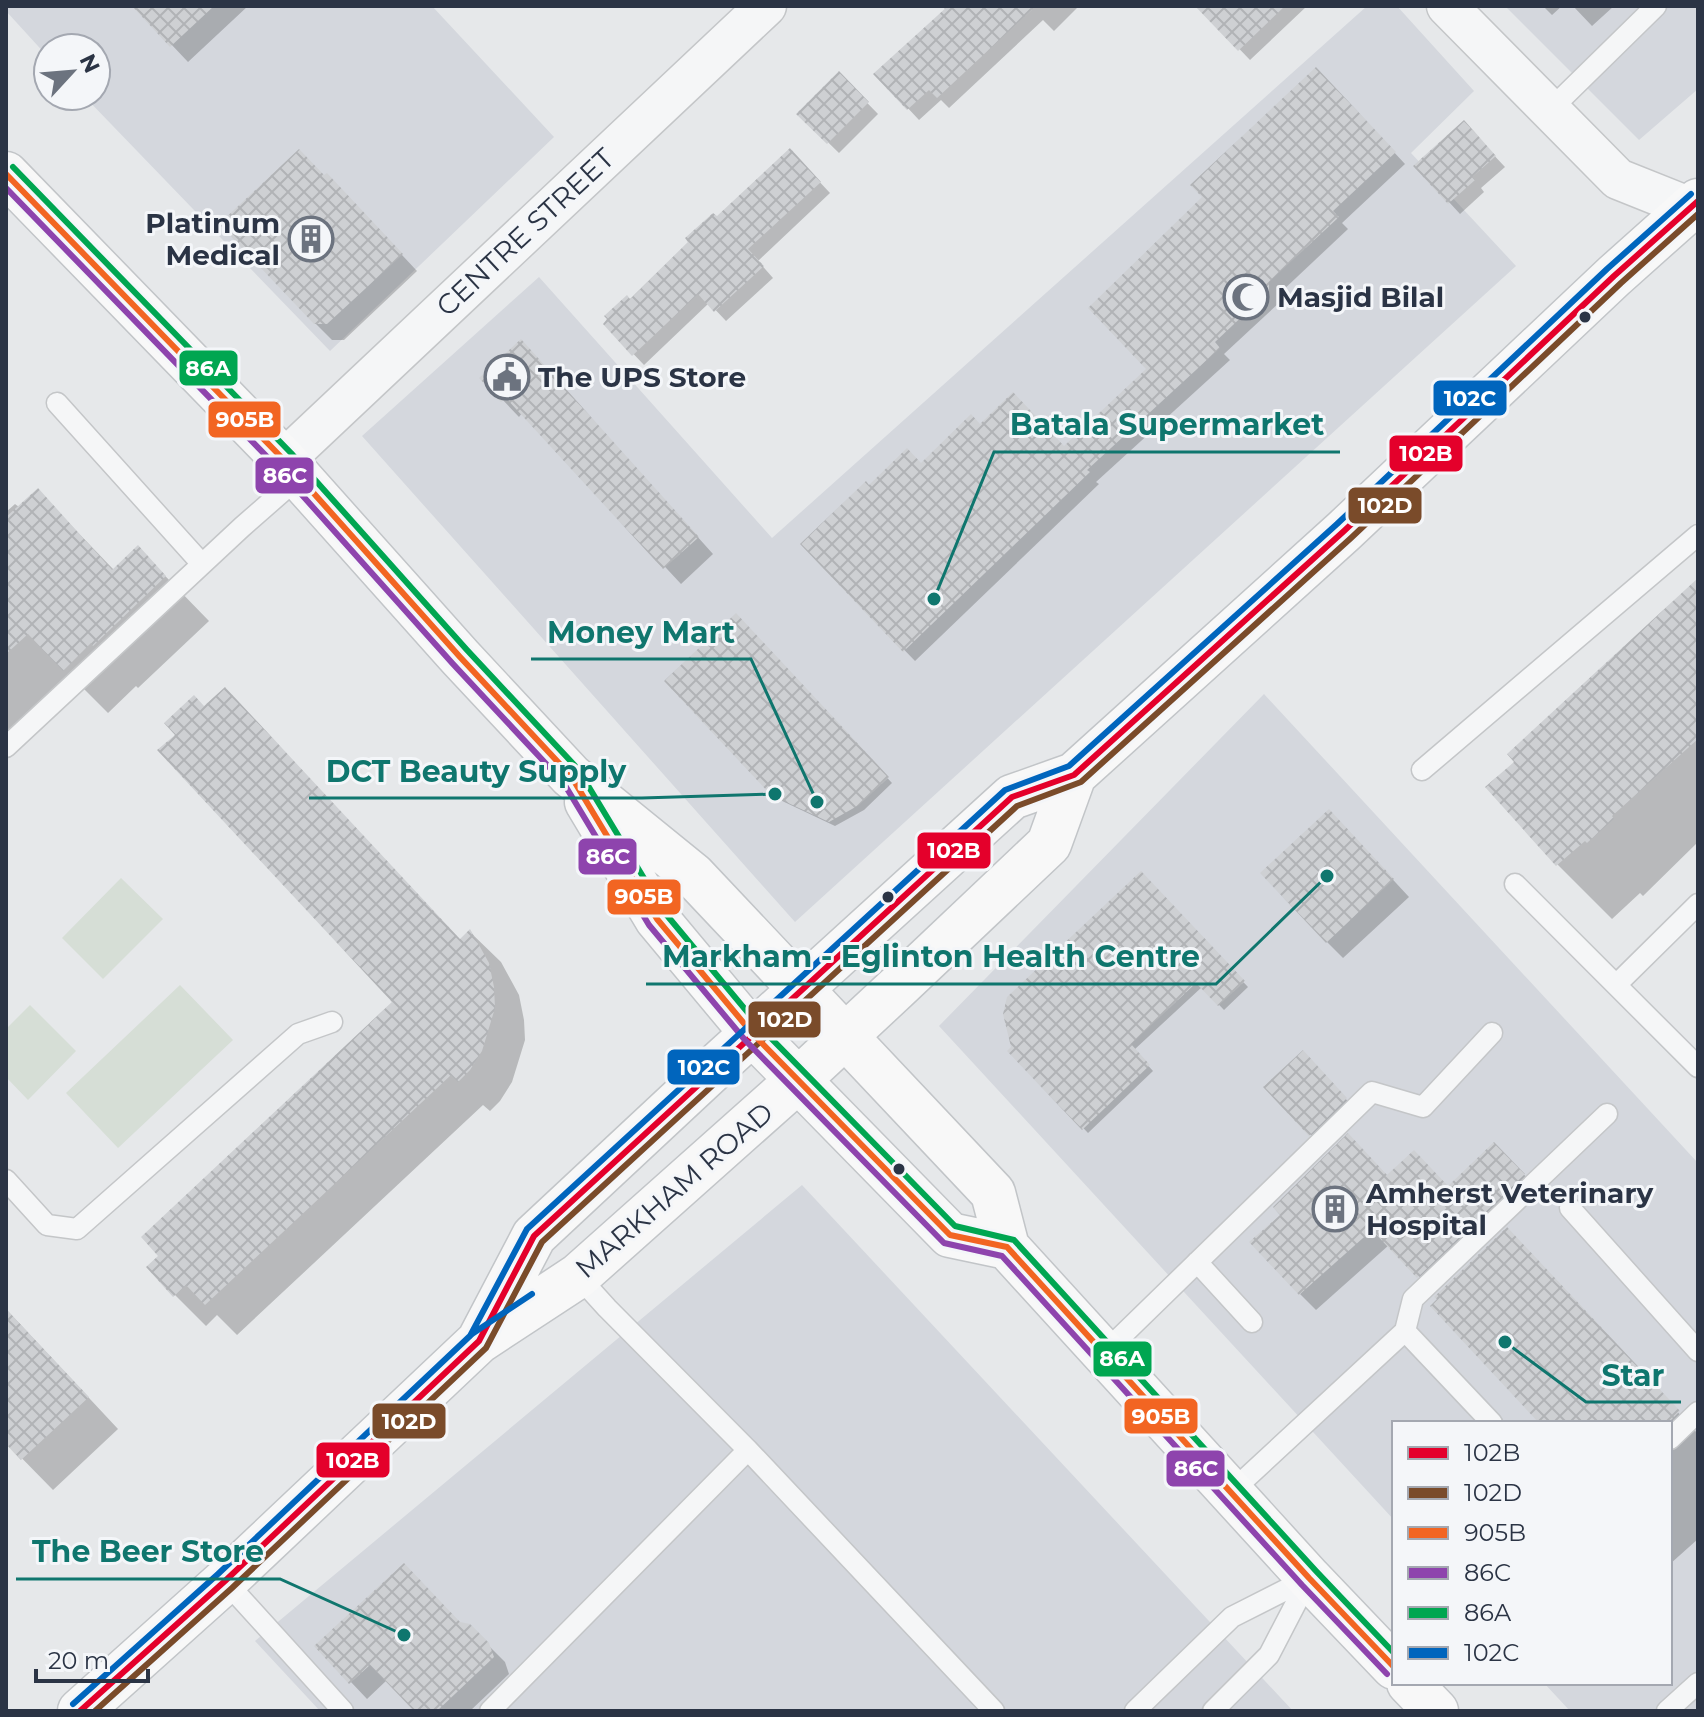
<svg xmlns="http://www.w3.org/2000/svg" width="1704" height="1717" viewBox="0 0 1704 1717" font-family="Montserrat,sans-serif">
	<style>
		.built { fill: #d4d7dd }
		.park { fill: #d6ded6 }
		.shadow { fill: #0003 }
		.building { fill: url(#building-cross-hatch) }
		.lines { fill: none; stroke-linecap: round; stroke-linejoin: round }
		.service-casing { stroke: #c4c6c8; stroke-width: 23 }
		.minor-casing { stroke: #c4c6c8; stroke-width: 43 }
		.primary-casing { stroke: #c2c5c8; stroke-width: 47 }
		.service { stroke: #f5f6f7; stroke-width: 20 }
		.minor { stroke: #f5f6f7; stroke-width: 40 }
		.primary { stroke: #f8f8f8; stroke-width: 44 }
		.bus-1-casing { stroke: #f4f6f9; stroke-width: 12 }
		.bus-2-casing { stroke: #f4f6f9; stroke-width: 12 }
		.bus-3-casing { stroke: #f4f6f9; stroke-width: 12 }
		.bus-4-casing { stroke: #f4f6f9; stroke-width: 12 }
		.bus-5-casing { stroke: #f4f6f9; stroke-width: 12 }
		.bus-6-casing { stroke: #f4f6f9; stroke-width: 12 }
		.bus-1 { stroke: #e4002b; stroke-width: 6 }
		.bus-2 { stroke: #7a4b2a; stroke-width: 6 }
		.bus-3 { stroke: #f26522; stroke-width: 6 }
		.bus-4 { stroke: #8e44ad; stroke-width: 6 }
		.bus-5 { stroke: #00a651; stroke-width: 6 }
		.bus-6 { stroke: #0065bd; stroke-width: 6 }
		.bus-dot { fill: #2b3445; stroke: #f4f6f9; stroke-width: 3 }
		.labels { text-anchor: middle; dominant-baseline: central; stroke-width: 6; stroke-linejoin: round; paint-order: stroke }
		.poi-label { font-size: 28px; font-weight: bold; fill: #2b3445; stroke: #f4f6f9; text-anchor: start }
		.street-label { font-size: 28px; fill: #2b3445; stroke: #f4f6f9 }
		.leader { fill: none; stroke: #0f766e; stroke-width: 3 }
		.callout-dot { fill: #0f766e; stroke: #f4f6f9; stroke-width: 3 }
		.callout-label { font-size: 30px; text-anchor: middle; font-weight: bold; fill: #0f766e; stroke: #f4f6f9; stroke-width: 6; stroke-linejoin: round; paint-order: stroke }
		.line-badge { stroke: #f4f6f9; stroke-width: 3 }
		.badge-label { font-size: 22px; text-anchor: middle; font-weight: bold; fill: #fff }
	</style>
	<defs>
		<pattern id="building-cross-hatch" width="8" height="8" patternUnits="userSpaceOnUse" patternTransform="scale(2)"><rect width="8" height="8" fill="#ced0d3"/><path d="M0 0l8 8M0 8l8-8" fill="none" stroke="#b1b3b6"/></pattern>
	</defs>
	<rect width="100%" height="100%" fill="#e6e8ea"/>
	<!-- built -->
	<path class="built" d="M6,6h426l122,131 -224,214 -246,-255h12v-48h-48v9l-42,-46z
		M1367,6h30l77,85 -63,62 105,113 -721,656 -433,-486 177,-159 233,261z
		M1505,6h193v83l-59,51z
		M1264,694l434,469v548h-128l-26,-28h126v-260h-276v97l-455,-494z
		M802,1185l491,526h-973l-65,-70z"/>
	<!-- park -->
	<path class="park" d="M121,878l42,41 -60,60 -41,-41z
		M180,985l53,55 -115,108 -52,-55z
		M30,1005l46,46 -48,49 -22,-23v-48z"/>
	<!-- shadow -->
	<path class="shadow" d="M135,6h113l-60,56z
		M942,6h137l-25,25 -11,-11 -94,88 -8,-8 -22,20 -43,-46 70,-64z
		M1198,6h109l-57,54z
		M1543,6h19l-10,9z
		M1573,6h41l-22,20z
		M839,74l39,40 -39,39 -40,-39z
		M1327,80l78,84 -63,59 6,6 -68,64v9l-56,52 6,6 -134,122 3,2 -184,177 -112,-116 67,-58 51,-22 59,-39 84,22 85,-79z
		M1474,134l31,33 -24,21 3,4 -24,22 -44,-48z
		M800,161l30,32 -72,68 15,17 -47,43 -17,-18 -65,62 -39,-41 112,-105z
		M325,177l18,15 74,79 -73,69h-12l-17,-17z
		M537,358l176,196 -32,30 -159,-171 -3,4 -37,-39z
		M38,491l76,79 24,-22 71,73 -71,67 -2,-2 -28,27 -35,-35 -67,61v-227l9,-8 4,3z
		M1698,579v263l-55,54 -3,-3 -28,26 -54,-54 -70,-77 29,-26z
		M736,615l156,168 -28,27 -29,16 -57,-27 -112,-118z
		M1345,828l64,69 -66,61 -16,-16z
		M1141,874l107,113 -24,23 -22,-23 -68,63 19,21 -65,62 -78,-82z
		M470,932l31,30 18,33 5,25 1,20 -13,42 -12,19 -10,10 -7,-6 -246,230 -20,-20 -11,11 -31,-31z
		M1303,1053l53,57 -36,35 -10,-11z
		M1494,1144l46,47 -106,101 -45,-47 -73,65 -16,-16 88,-117 61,12z
		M1525,1248l173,186v105l-28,25v-141h-128z
		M6,1309l112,120 -65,61 -47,-48z
		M460,1624l9,2 36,36 4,12 -39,37h-54l-29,-31 -20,19 -50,-53z"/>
	<!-- building -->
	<path class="building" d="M132,6h82l-44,41z
		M948,6h88l-99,92 -8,-8 -22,20 -34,-36z
		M1195,6h90l-47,45z
		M1316,67l80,85 -63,59 6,6 -70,65v9l-54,51 5,6 -133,122 3,2 -187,180 -103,-108 66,-63 3,4 38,-37 14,15 50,-49 9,10 33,-32 51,54 82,-77 -58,-61 114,-111 -12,-12z
		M839,71l30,31 -42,42 -31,-30z
		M1464,120l32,36 -24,21 3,3 -27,24 -35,-38z
		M790,148l31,34 -73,67 16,17 -50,46 -16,-18 -66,62 -29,-32 4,-5 -3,-3 23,-21 3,4 58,-57 -3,-4 28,-25 4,3z
		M299,149l25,26 3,-2 76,81 -76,70h-13l-95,-100z
		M521,339l178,198 -36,32 -157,-171 -5,4 -22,-24z
		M38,488l74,82 26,-25 28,31 -73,70 -2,-3 -28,28 -35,-37 -22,20v-137z
		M1698,578v161l-86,77 2,3 -27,24 -2,-2 -29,25 -71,-79 29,-25 -7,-8z
		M736,613l153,164 -30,28 -30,17 -58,-27 -107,-114z
		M225,687l235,252 10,-10 19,34 5,24 1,21 -13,43 -12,19 -12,12 -7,-7 -246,230 -19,-20 -13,12 -27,-30 12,-11 -17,-19 251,-235 -235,-252 18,-15 -11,-12 30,-28 10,11z
		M1329,809l65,70 -68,64 -66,-70z
		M1141,871l104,110 -27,25 -22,-23 -65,61 19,21 -68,65 -75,-79 4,-4 -8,-33 4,-17z
		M1303,1050l44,48 -38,38 -46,-49z
		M1348,1133l39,42 27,-25 34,36 46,-44 31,32 -108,104 -45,-48 -73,65 -50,-53 31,-27 -7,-8z
		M1507,1227l173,184 -12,12h-129l-109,-117 7,-7 -3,-2z
		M6,1309l83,88 -68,63 -15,-16z
		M404,1563l56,59 10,2 19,19 5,14 -57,54h-23l-44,-46 -21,19 -35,-38z"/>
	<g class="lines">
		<!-- service casing -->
		<g class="service-casing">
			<path id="service" d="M1550,110l106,-104
				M57,403l145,161
				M6,747l236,-220 57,-50
				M1422,770l276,-235
				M1515,884l183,183
				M1616,985l82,-81
				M6,1180l41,45 30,4 221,-195 34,-12
				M1570,1208l128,143
				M1197,1262l55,60
				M578,1276l29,32 141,142 246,261
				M1405,1331l8,-32 194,-185
				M1104,1353l268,-261 51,15 69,-74
				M1670,1439l28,-27
				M1231,1492l174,-161 87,92
				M225,1581l118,130
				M490,1711l258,-261
				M1135,1711l97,-94 77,-39
				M1213,1711l56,-56 40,-77
				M1667,1711l31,-28"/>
		</g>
		<!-- minor casing -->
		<g class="minor-casing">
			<path id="minor" d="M1447,6l171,173 80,32
				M284,460l482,-454"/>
		</g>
		<!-- primary casing -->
		<g class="primary-casing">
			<path id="primary" d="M6,174l278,286 176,197 111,119 122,99 300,318 14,54 302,331 85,89
				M587,802l70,117 95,114 198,202 57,12
				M479,1341l55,-105 179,-167 299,-272 62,-22 270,-244 270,-255 84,-75
				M1409,1683l27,28
				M80,1711l145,-130 254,-240 99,-65 219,-195 103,-96 149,-141 25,-69"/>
		</g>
		<!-- service -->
		<use href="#service" class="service"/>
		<!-- minor -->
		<use href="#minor" class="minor"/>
		<!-- primary -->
		<use href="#primary" class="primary"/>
		<!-- bus-1 casing -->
		<g class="bus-1-casing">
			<path id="bus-1" d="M80,1711l145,-130 254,-240 55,-105 478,-439 62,-22 270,-244 270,-255 84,-75"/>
		</g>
		<!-- bus-2 casing -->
		<g class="bus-2-casing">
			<path id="bus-2" d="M95,1711l137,-123 254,-240 56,-106 475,-436 64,-24 270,-244 270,-255 77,-69"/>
		</g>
		<!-- bus-3 casing -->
		<g class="bus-3-casing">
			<path id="bus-3" d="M6,174l278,286 176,197 111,119 86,143 95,114 198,202 57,12 302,331 85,89"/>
		</g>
		<!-- bus-4 casing -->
		<g class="bus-4-casing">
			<path id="bus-4" d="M6,188l271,279 176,197 110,118 86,143 96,115 199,203 58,13 300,329 85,89"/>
		</g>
		<!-- bus-5 casing -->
		<g class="bus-5-casing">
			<path id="bus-5" d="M13,167l278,286 176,197 111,119 87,144 94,113 196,200 59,14 302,331 78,82"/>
		</g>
		<!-- bus-6 casing -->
		<g class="bus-6-casing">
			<path id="bus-6" d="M470,1336l57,-107 478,-439 64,-24 268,-242 270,-255 84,-75
				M73,1704l145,-130 254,-240 60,-40"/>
		</g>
		<!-- bus-1 -->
		<use href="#bus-1" class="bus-1"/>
		<!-- bus-2 -->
		<use href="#bus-2" class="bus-2"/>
		<!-- bus-3 -->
		<use href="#bus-3" class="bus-3"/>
		<!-- bus-4 -->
		<use href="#bus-4" class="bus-4"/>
		<!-- bus-5 -->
		<use href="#bus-5" class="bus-5"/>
		<!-- bus-6 -->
		<use href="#bus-6" class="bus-6"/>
	</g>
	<!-- icons -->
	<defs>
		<g id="building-ring" transform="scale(2.3)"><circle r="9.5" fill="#f4f6f9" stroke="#6c737f" stroke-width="1.5"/><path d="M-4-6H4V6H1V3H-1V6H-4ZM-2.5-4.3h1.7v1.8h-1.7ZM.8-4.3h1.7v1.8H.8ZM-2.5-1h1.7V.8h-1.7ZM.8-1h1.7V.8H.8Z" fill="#6c737f"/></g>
		<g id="mosque-ring" transform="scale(2.3)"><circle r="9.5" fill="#f4f6f9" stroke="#6c737f" stroke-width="1.5"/><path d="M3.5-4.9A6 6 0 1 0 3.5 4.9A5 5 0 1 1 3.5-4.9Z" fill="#6c737f"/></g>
		<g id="civic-ring" transform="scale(2.3)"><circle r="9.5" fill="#f4f6f9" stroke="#6c737f" stroke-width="1.5"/><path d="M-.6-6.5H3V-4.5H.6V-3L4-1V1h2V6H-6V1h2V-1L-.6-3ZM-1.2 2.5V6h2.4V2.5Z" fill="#6c737f"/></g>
	</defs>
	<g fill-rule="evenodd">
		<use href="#building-ring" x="311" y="239"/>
		<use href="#mosque-ring" x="1246" y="297"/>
		<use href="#civic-ring" x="507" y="377"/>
		<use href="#building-ring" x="1335" y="1209"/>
	</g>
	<!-- markers -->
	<g class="bus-dot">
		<circle cx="1585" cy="317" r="7"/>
		<circle cx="888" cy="897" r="7"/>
		<circle cx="899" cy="1169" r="7"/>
	</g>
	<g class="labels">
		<!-- poi labels -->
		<g class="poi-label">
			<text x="280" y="223" text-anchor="end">Platinum<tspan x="280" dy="32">Medical</tspan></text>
			<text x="1277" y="297">Masjid Bilal</text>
			<text x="538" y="377">The UPS Store</text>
			<text x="1366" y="1193">Amherst Veterinary<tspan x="1366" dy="32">Hospital</tspan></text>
		</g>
		<!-- street labels -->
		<g class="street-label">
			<text transform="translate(525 232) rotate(-43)">CENTRE STREET</text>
			<text transform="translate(674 1190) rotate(-41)">MARKHAM ROAD</text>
		</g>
	</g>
	<!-- callouts -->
	<path class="leader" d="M934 599L994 452H1340M817 802L751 659H531M775 794L642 798H309M1327 876L1216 984H646M1505 1342L1586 1402H1681M404 1635L280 1579H16"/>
	<g class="callout-dot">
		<circle cx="934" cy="599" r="8"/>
		<circle cx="817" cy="802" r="8"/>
		<circle cx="775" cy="794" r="8"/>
		<circle cx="1327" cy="876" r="8"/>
		<circle cx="1505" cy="1342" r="8"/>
		<circle cx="404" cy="1635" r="8"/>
	</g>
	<g class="callout-label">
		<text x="1167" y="435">Batala Supermarket</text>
		<text x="641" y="643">Money Mart</text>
		<text x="476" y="782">DCT Beauty Supply</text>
		<text x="931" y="967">Markham - Eglinton Health Centre</text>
		<text x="1633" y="1386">Star</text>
		<text x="148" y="1562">The Beer Store</text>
	</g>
	<g class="line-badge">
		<rect x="178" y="349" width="61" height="38" rx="8" fill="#00a651"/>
		<rect x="1432" y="379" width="76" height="38" rx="8" fill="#0065bd"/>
		<rect x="207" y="400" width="75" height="39" rx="8" fill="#f26522"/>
		<rect x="1388" y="434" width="76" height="39" rx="8" fill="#e4002b"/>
		<rect x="254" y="456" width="61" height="39" rx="8" fill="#8e44ad"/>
		<rect x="1347" y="486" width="76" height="39" rx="8" fill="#7a4b2a"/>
		<rect x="916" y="831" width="76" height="39" rx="8" fill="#e4002b"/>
		<rect x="577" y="837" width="61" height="39" rx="8" fill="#8e44ad"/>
		<rect x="606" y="878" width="76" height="38" rx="8" fill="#f26522"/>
		<rect x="747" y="1000" width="75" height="39" rx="8" fill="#7a4b2a"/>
		<rect x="666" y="1048" width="75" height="38" rx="8" fill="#0065bd"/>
		<rect x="1092" y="1340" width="61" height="38" rx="8" fill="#00a651"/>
		<rect x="1123" y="1397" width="76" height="38" rx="8" fill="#f26522"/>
		<rect x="371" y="1402" width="76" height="38" rx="8" fill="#7a4b2a"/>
		<rect x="315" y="1441" width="76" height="38" rx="8" fill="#e4002b"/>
		<rect x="1165" y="1449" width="61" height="39" rx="8" fill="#8e44ad"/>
	</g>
	<g class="badge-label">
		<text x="208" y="376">86A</text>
		<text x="1470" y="406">102C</text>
		<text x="245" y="427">905B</text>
		<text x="1426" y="461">102B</text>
		<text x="285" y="483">86C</text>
		<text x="1385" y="513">102D</text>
		<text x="954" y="858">102B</text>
		<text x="608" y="864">86C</text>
		<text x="644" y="904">905B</text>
		<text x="785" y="1027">102D</text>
		<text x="704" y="1075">102C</text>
		<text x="1122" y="1366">86A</text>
		<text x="1161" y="1424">905B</text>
		<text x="409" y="1429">102D</text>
		<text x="353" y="1468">102B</text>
		<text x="1196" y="1476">86C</text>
	</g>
	<!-- border -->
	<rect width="1704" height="1717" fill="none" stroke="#2b3445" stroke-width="16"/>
	<!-- legend -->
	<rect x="1392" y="1421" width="280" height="264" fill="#f4f6f9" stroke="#a4a8b1" stroke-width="2"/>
	<rect x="1408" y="1447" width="40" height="12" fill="#e4002b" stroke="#a4a8b1" stroke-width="2"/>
	<text x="1464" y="1461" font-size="24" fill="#2b3445">102B</text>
	<rect x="1408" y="1487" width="40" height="12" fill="#7a4b2a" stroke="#a4a8b1" stroke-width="2"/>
	<text x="1464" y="1501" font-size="24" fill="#2b3445">102D</text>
	<rect x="1408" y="1527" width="40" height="12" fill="#f26522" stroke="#a4a8b1" stroke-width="2"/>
	<text x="1464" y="1541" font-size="24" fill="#2b3445">905B</text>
	<rect x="1408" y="1567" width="40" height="12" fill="#8e44ad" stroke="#a4a8b1" stroke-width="2"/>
	<text x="1464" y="1581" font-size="24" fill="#2b3445">86C</text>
	<rect x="1408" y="1607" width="40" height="12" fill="#00a651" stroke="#a4a8b1" stroke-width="2"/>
	<text x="1464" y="1621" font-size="24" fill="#2b3445">86A</text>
	<rect x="1408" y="1647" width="40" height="12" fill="#0065bd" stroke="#a4a8b1" stroke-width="2"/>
	<text x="1464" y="1661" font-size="24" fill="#2b3445">102C</text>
	<!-- north arrow -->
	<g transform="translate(72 72) rotate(64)"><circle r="38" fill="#f4f6f9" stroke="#a4a8b1" stroke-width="2"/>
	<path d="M0-6L14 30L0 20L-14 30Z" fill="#6c737f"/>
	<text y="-12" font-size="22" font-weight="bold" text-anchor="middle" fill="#2b3445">N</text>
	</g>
	<!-- scale -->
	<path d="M36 1669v12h112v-12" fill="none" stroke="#2b3445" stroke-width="4"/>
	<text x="48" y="1669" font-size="24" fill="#2b3445" stroke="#f4f6f9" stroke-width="6" paint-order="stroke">20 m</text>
</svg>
